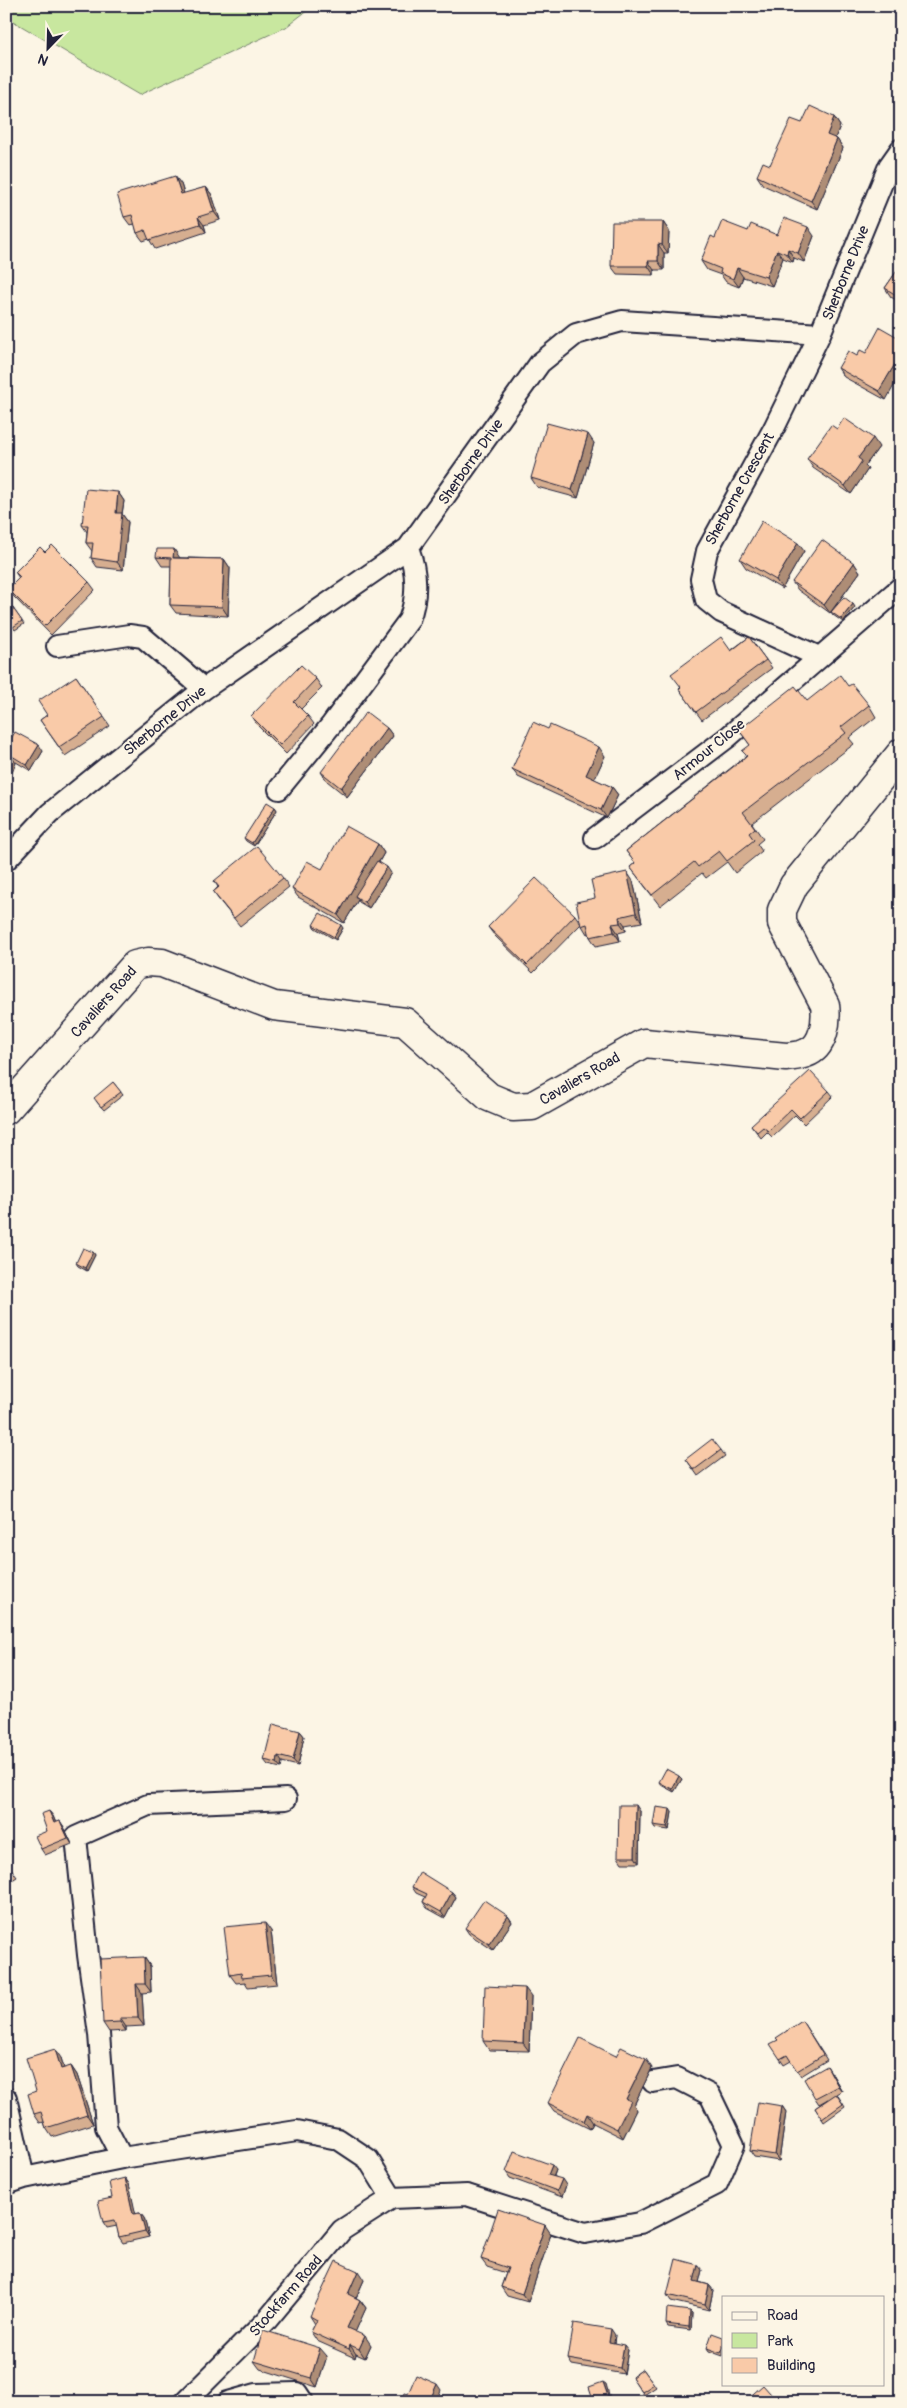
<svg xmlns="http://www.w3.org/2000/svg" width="907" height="2408" viewBox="0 0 907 2408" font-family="Pangolin,sans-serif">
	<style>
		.green { fill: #c8e79f; stroke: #75846d }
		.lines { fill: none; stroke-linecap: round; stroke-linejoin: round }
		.minor-casing { stroke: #22223b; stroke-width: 24 }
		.secondary-casing { stroke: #22223b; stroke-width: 31 }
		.minor { stroke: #fcf5e5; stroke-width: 20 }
		.secondary { stroke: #fcf5e5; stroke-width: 28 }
		.wall { fill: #d6ae90; stroke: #22223b }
		.shaded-wall { fill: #ae8d76; stroke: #22223b }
		.building { fill: #f9caa8; stroke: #22223b }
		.labels { text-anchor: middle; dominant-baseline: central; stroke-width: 4; stroke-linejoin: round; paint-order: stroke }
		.street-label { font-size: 15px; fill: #22223b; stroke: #fcf5e5 }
	</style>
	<rect width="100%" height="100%" fill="#fcf5e5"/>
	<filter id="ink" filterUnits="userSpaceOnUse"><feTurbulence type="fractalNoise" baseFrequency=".02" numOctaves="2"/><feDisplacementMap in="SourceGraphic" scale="10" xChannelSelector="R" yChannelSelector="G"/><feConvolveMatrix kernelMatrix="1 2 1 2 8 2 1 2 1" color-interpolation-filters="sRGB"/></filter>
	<g filter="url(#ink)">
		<!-- green -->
		<path class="green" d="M6,6h307l-27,21 -147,68 -133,-78z"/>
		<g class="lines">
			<!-- minor casing -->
			<g class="minor-casing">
				<path id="minor" d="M57,646l72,-11 14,2 61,52
					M819,657l-98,-45 -15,-12 -5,-21 6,-28 67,-123 46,-94 69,-168 12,-17
					M279,789l53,-65 77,-104c9,-23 8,-49 -1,-72
					M595,838l133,-101 173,-150
					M6,860l44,-47 154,-124 204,-141 132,-185 36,-29 46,-13 198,13
					M286,1799l-138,6 -72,32 12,118 11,79 7,93 16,31 175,-27 41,8 30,20 24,39
					M6,2098l18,80 98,-20
					M6,2184l18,-6
					M392,2198l75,-3 118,38 55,-10 77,-39 17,-39 -24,-50 -33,-17 -24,4
					M185,2402l82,-82 75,-90 50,-32
					M228,2402l28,-8 41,-1 6,9"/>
			</g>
			<!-- secondary casing -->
			<g class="secondary-casing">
				<path id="secondary" d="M6,1110l129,-145 13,-3 14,1 112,43 131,16 84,75 24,10 19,-1 112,-63 142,14c6,-1 14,-1 20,-4 18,-6 21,-32 19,-48l-43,-82v-13l12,-25 107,-132"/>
			</g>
			<!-- minor -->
			<use href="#minor" class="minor"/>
			<!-- secondary -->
			<use href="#secondary" class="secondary"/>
		</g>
		<!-- wall -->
		<path class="wall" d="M834,117l6,9 -5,12 2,1 6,9 -26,61 -54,-24 -6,-9 13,-11 32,-42z
			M181,184l3,10 22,-7 6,8 8,25 -16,5 2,7 -51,17 -6,-10 -6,2 -6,-8 -2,-9 -5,1 -6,-8z
			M663,222l6,9 -1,22h-4v17h-10v5l-37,-1 -6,-8z
			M748,231l29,4 37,1 -10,26 -10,-4 -1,4 -10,-4 -11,28 -29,-9 -4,10 -13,-5 -5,-7 -14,-5 -6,-9 14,-23z
			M901,265v38l-10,-6 -6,-9z
			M857,356l29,44 -42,-23 -6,-9z
			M837,429l42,18 -14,19 3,3 -17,25 -38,-26 -6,-9z
			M594,443l-16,55 -41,-11 -6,-9z
			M118,492l6,9 -2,13 6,8 -5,48 -26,-3 -6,-9 1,-7 -6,-8 1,-11 -5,-7z
			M804,551l-22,38 -36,-21 -6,-9z
			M45,552l44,30 6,8 -44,45 -37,-38 -6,-8 11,-11 -4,-6z
			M156,557l68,2 6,9 -2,48 -52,-3 -6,-8 1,-39h-9z
			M854,563l6,9 -29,40 24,-5 -12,15 -10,-7 -2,-3 -1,1 -32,-23 -6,-8z
			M10,604l14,20 -9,6 -9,-13z
			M749,637l23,31 -70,52 -23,-31z
			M76,676l34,50 -45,30 -25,-36 7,-5z
			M316,679l6,9 -21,21 7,7 6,8 -28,30 -29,-29 -6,-9z
			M848,686l21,19 7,12 -27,21 5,6 -102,79 11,16 -6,5 5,7 -27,22 -8,-11 -21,16 -4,-5 -42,33 -30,-39 5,-4 -9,-12 120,-95 4,-11 -11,-15 68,-29z
			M387,728l6,8 -46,61 -20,-16 -6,-9z
			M6,747l37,4 -12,20 -15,-9 -10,25z
			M605,756l-11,23 18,8 6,8 -11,23 -89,-41 -6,-8z
			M275,807l2,3 -23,36 -8,-5 -2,-3z
			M378,844l6,9 -5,9 12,11 -22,35 -10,-6 -1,-2 -14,23 -46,-26 -6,-8 30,-20z
			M283,878l6,9 -49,39 -21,-26 -6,-8 5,-5 -4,-6z
			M633,881l9,41 -17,3 1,6 -8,2 2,8 -24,5 -6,-9 -1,-4 -2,1 -6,-10 -48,49 -39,-38 -6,-8 87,-12 6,9 14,-26z
			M313,925l30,3 -7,12 -21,-12z
			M113,1082l10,13 -19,15 -8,-9z
			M829,1091l4,5 -29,28 -9,-9 -23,22 -5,-5 -6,6 -10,-13z
			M93,1252l2,3 -8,16 -9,-5 -2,-3z
			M721,1450l4,6 -27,20 -12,-17z
			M300,1731l4,5 -6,30 -16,-4 -1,6 -13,-3 -4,-5z
			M682,1779l-8,13 -13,-7 -2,-3z
			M49,1811l4,5 3,7 4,-2 4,6 8,17 -27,11 -4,-6 6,-18z
			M640,1811l-1,52h-17l-4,-6z
			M672,1812l-3,18 -14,-2 -2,-3z
			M6,1862l11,15 -11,7z
			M412,1887l40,5 4,5 -11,21 -18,-10 -4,-6 2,-5 -9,-4z
			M508,1916l4,6 -19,28 -24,-16 -4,-6z
			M271,1931l6,53 -29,3 -3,-5 -9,1 -6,-8z
			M144,1957l6,9 1,26 -9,1 2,33 -18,1v4l-17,1 -6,-9z
			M531,1996l-2,55 -40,-1 -6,-9z
			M802,2021l25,39 -26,16 -10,-15 -7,4 -4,-6 -2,-19z
			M616,2056l36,12 -18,37 3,5 -14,28 -30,-15 -3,6 -36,-18 -6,-8z
			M61,2058l3,11 7,-3 6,9 16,49 -41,13 -6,-9 -2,-6 -4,1 -6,-9 2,-23z
			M831,2072l11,19 -5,3 8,13 -21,15 -9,-14 13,-9 -9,5 -4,-6z
			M782,2106l4,6 -7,49 -25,-4 -4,-6z
			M556,2170l-2,6 12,9 -4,12 -52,-19 -4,-6z
			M125,2178l4,6 6,30 5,-1 4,5 5,19 -26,6 -4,-6 -2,-11 -10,2 -4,-6 9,-24z
			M551,2234l-23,68 -21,-6 -6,-9 5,-14 -19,-6 -6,-8z
			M702,2270l-3,12 10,3 4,5 -4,20 -38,-9 -4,-6z
			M364,2280l-8,18 4,2 6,8 -11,24 16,13 -6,13 -9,-4 -1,4 -38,-17 -6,-9 4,-8 -5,-8z
			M692,2313l-1,17 -23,-3 -2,-3z
			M615,2335l-1,8 14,7 -4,24 -52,-9 -4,-6z
			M723,2337v19l-14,-5 -2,-3z
			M327,2356l-10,31 -57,-18 -6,-8z
			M643,2369l13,18 -12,8 -12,-18z"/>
		<!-- shaded-wall -->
		<path class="shaded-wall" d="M834,117l6,9 -7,17 -6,-8z
			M837,139l6,9 -26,61 -6,-8z
			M175,176l6,8 6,19 -6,-9z
			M206,187l6,8 8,25 -6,-8z
			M198,217l6,8 2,7 -6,-8z
			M663,222l6,9 -1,22 -6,-8z
			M808,227l6,9 -10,26 -6,-9z
			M658,244l6,9v17l-6,-9z
			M788,249l6,9 -1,4 -6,-8z
			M777,250l6,8 -11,28 -6,-9z
			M648,261l6,9v5l-6,-9z
			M737,268l6,9 -4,10 -6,-8z
			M901,354v19l-15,27 -7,-9z
			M588,434l6,9 -16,55 -6,-8z
			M873,438l6,9 -14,19 3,3 -17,25 -6,-8 13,-28z
			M118,492l6,9 -2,13 6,8 -5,48 -6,-8 -1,-49z
			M798,543l6,8 -22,38 -6,-9z
			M174,549l6,9h-7z
			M224,559l6,9 -2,48 -6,-9z
			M854,563l6,9 -30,41 -6,-8z
			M853,604l2,3 -12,15 -2,-3z
			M6,644l6,7 -6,6z
			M387,728l6,8 -46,61 -6,-9z
			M39,745l4,6 -12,20 -4,-6z
			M599,747l6,9 -13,28 -6,-9z
			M10,754l6,9 -10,24v-23z
			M612,787l6,8 -11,23 -6,-8z
			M275,807l2,3 -23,36 -2,-3z
			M378,844l6,9 -26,45 -3,-2 3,4 -14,23 -6,-8z
			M387,867l4,6 -22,35 -5,-6z
			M627,872l6,9 9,41 -6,-9z
			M619,917l6,8 1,6 -6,-8z
			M612,924l6,9 2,8 -6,-9z
			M341,925l2,3 -7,12 -2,-3z
			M93,1252l2,3 -8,16 -2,-3z
			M300,1731l4,5 -6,30 -5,-6z
			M278,1756l4,6 -1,6 -4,-5z
			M679,1776l3,3 -8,13 -2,-3z
			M636,1805l4,6 -1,52 -4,-6z
			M670,1809l2,3 -3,18 -2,-3z
			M49,1811l4,5 5,13 -4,-6z
			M60,1821l4,6 8,17 -4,-6z
			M452,1892l4,5 -11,21 -4,-6z
			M508,1916l4,6 -19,28 -4,-6z
			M265,1923l6,8 6,53 -6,-9z
			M144,1957l6,9 1,26 -6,-8z
			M136,1984l6,9 2,33 -6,-8z
			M525,1988l6,8 -2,55 -6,-8z
			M120,2018l6,9v4l-6,-9z
			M55,2049l6,9 6,20 -6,-9z
			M646,2059l6,9 -18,37 3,5 -14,28 -6,-9 9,-30z
			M71,2066l6,9 16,49 -6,-9z
			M827,2066l4,6 11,19 -4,-5z
			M782,2106l4,6 -7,49 -4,-6z
			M587,2114l6,9 -3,6 -6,-8z
			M552,2165l4,5 -4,10 -4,-5z
			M125,2178l4,6 8,36 -4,-6z
			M562,2179l4,6 -4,12 -5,-6z
			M140,2213l4,5 5,19 -4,-6z
			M545,2225l6,9 -23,68 -6,-8z
			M698,2265l4,5 -4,17 -4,-6z
			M358,2271l6,9 -10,22 -6,-8z
			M709,2285l4,5 -4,20 -4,-6z
			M360,2300l6,8 -13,29 -6,-9z
			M690,2311l2,2 -1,17 -2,-3z
			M611,2329l4,6 -2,13 -4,-6z
			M365,2336l6,9 -6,13 -6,-9z
			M350,2345l6,9 -1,4 -6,-9z
			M624,2345l4,5 -4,24 -4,-6z
			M320,2348l7,8 -10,31 -6,-9z
			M603,2382l3,2 5,18h-1z
			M437,2384l4,6 -5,12h-7z"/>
		<!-- building -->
		<path class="building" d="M810,106l24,11 -7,18 10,4 -26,62 -54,-25 6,-14 7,3 21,-46 11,4z
			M175,176l6,18 25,-7 8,25 -16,5 2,7 -51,16 -4,-10 -8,3 -5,-18 -8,2 -7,-23z
			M784,218l24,9 -10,26 -10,-4 -1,5 -10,-4 -11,27 -29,-9 -4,11 -13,-6 1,-4 -20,-8 10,-25 4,2 7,-17 26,10 3,-7 26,11z
			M612,222h51l-1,23 -4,-1v17h-10v5h-37z
			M901,265v33l-16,-10z
			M880,327l21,12v15l-22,37 -41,-23 10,-17 9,5 3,-6 6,3z
			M844,418l29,20 -15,20 4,3 -17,25 -38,-27 24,-34 6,4z
			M547,423l41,11 -16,56 -41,-12z
			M86,489l32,3 -2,21h6l-5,49 -26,-4 2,-15h-7l2,-18h-6z
			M762,521l36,22 -22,37 -36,-21z
			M822,540l32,23 -30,42 -32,-23z
			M52,545l37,37 -44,44 -37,-37 12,-12 -5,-5 25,-25 5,5z
			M157,549h17l-1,9 51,1 -2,48 -52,-2 1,-47 -15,-1z
			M844,597l9,7 -12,15 -10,-7z
			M10,604l12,17 -9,6 -7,-10v-11z
			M721,637l10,14 18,-14 17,23 -70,52 -17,-23 2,-2 -10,-13z
			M301,665l15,14 -22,23 14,14 -28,29 -29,-29z
			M840,675l8,11 4,-2 17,21 -28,22 5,6 -103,79 12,16 -6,5 5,7 -27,21 -8,-10 -21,16 -4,-5 -42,33 -22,-28 5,-4 -9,-12 121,-95 -5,-5 8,-6 -11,-15 56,-44 12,15z
			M76,676l28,41 -45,30 -19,-27 7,-5 -9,-14z
			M366,712l21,16 -46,60 -20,-16z
			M533,722l15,7 2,-4 49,22 -13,28 26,12 -11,23 -89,-41z
			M15,732l24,13 -12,20 -15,-9 -2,-2 -4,-2v-5z
			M6,752l4,2 -4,10z
			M267,802l8,5 -23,36 -8,-5z
			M346,826l32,18 -40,71 -46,-26 15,-28 15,8z
			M257,846l26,32 -49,40 -21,-26 6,-5 -5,-6z
			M377,861l10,6 -23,35 -9,-6z
			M627,872l9,41 -17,4 1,6 -8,1 2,8 -24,5 -3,-13 -6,2 -5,-24 19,-4 -4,-18z
			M536,878l39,37 -48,50 -39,-38z
			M320,913l21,12 -7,12 -21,-12z
			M810,1071l19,20 -29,27 -9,-9 -23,22 -5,-4 -6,5 -6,-7z
			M113,1082l8,10 -20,15 -7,-9z
			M83,1248l10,4 -8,16 -9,-5z
			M712,1439l9,11 -27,20 -8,-11z
			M273,1724l27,7 -7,29 -15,-4 -1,7 -13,-3z
			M666,1769l13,7 -7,13 -13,-7z
			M619,1805h17l-1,52h-17z
			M656,1807l14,2 -3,18 -14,-2z
			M49,1811l5,12 6,-2 8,17 -27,11 -6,-13 12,-5 -6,-17z
			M6,1862l7,9 -7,5z
			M420,1872l32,20 -11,20 -18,-10 4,-8 -15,-7z
			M484,1900l24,16 -19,28 -24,-16z
			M265,1923l6,52 -29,3 -1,-5 -11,2 -6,-48z
			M144,1957l1,27h-9l2,34h-18v4l-17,1 -3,-64z
			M485,1986l40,2 -2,55 -40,-2z
			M802,2021l21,34 -26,16 -10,-16 -7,4 -10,-15 8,-4 -2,-2z
			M580,2038l36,18 5,-9 25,12 -20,40 5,2 -14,28 -30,-15 -3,7 -36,-18z
			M55,2049l6,20 10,-3 16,49 -41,13 -5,-16 -7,2 -6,-20 8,-3 -10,-33z
			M827,2066l11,20 -23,12 -11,-19z
			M836,2094l7,10 -21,15 -7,-11z
			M758,2102l24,4 -7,49 -25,-4z
			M514,2151l38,14 -4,10 14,4 -5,12 -51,-19z
			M125,2178l8,36 7,-1 5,18 -26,6 -4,-17 -12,2 -5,-21 14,-3 -3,-16z
			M498,2209l47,16 -23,69 -21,-7 7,-19 -27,-9z
			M676,2259l22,6 -4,16 15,4 -4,19 -38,-9z
			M336,2261l22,10 -10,23 12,6 -13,28 18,8 -6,13 -9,-4 -1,4 -38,-17 6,-12 -7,-4z
			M667,2308l23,3 -1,16 -23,-3z
			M574,2323l37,6 -2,13 15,3 -4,23 -52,-9z
			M263,2330l57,18 -9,30 -57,-17z
			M712,2333l11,4v11l-2,5 -14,-5z
			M643,2369l11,15 -12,8 -10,-15z
			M416,2375l21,9 -8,18h-28l3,-9 4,1z
			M603,2382l7,20h-16l-5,-15z
			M763,2385l15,17h-34z"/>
	</g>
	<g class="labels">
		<!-- street labels -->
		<g class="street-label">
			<text transform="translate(846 273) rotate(-68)">Sherborne Drive</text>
			<text transform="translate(471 462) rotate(-55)">Sherborne Drive</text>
			<text transform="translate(740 489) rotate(-61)">Sherborne Crescent</text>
			<text transform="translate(165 721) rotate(-39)">Sherborne Drive</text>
			<text transform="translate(709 750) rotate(-39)">Armour Close</text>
			<text transform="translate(104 1002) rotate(-48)">Cavaliers Road</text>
			<text transform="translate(580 1079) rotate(-30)">Cavaliers Road</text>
			<text transform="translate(286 2296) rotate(-49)">Stockfarm Road</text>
		</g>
	</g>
	<!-- margin -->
	<rect width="907" height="2408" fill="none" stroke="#fcf5e5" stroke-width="25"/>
	<rect x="12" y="12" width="882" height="2383" fill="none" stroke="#22223b" stroke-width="2" filter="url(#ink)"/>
	<!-- legend -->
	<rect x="722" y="2296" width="162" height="90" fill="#fcf5e5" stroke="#a5a1a1"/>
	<rect x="732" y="2312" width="25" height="8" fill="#fcf5e5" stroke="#a5a1a1"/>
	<text x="767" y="2320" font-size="15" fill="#22223b">Road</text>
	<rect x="732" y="2333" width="25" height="15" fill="#c8e79f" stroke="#a5a1a1"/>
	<text x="767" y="2346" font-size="15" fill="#22223b">Park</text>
	<rect x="732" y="2358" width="25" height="15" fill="#f9caa8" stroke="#a5a1a1"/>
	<text x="767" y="2370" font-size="15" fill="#22223b">Building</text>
	<!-- north arrow -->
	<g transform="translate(48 48) rotate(203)" stroke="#fcf5e5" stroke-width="4" paint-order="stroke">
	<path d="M0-4L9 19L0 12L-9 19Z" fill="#22223b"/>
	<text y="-8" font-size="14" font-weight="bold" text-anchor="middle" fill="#22223b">N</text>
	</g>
</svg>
